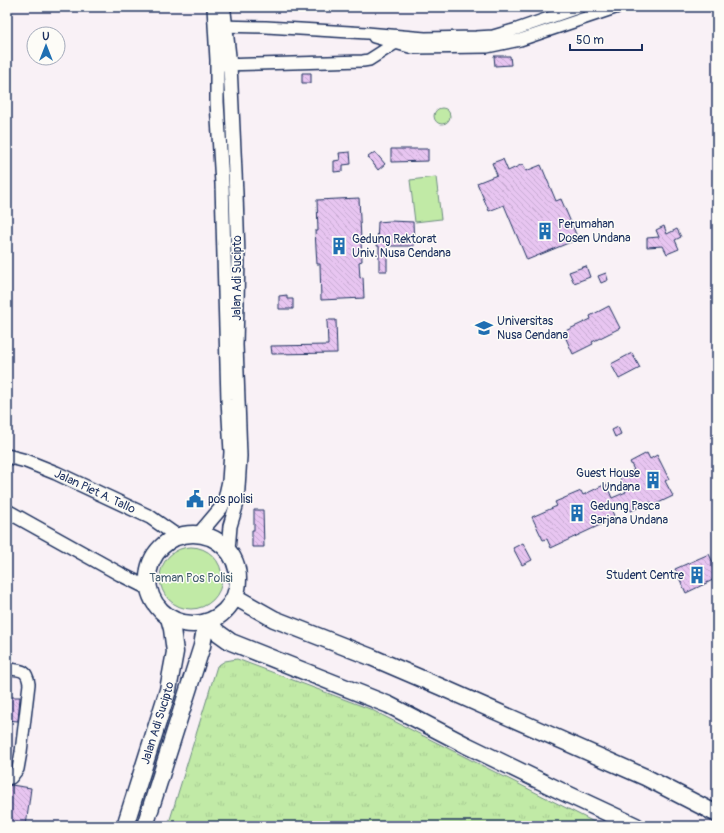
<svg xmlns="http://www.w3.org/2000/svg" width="724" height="833" viewBox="0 0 724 833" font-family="Pangolin,sans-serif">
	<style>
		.grass { fill: url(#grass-tufts); stroke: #6e8c82 }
		.park { fill: #c1eaa6; stroke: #6e8c82 }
		.building { fill: url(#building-back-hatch); stroke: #1b2f5e }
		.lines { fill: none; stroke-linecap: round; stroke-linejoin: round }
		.minor-casing { stroke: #1b2f5e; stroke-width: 14 }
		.major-casing { stroke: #1b2f5e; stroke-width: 16 }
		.highway-casing { stroke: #1b2f5e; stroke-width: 19 }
		.minor { stroke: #fdfcf7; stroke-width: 11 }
		.major { stroke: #fdfcf7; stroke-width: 13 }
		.highway { stroke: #fdfcf7; stroke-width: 16 }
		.labels { text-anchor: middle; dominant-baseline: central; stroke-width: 3; stroke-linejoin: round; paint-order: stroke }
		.poi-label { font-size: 12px; fill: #1b2f5e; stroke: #fdfcf7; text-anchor: start }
		.street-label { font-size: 12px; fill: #1b2f5e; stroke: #fdfcf7 }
		.park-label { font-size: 12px; fill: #445e70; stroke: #fdfcf7 }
	</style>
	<defs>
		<pattern id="grass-tufts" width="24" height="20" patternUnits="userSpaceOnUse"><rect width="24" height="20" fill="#c1eaa6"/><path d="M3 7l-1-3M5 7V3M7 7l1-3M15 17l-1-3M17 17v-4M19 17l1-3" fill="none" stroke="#a5c991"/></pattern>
		<pattern id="building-back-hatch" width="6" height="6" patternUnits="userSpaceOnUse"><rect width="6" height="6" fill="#e8c5f1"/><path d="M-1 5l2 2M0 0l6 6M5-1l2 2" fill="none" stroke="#c6aad1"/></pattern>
	</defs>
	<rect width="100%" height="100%" fill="#f9f1f6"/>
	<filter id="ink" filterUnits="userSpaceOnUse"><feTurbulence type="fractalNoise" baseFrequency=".025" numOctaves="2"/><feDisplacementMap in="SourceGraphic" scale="8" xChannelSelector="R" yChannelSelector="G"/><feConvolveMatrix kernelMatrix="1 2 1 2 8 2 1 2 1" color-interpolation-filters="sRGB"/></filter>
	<g filter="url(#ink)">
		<!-- grass -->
		<path class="grass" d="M237,659l133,50 232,117h-434l49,-160 8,-5z"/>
		<!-- park -->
		<path class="park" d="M434 116a8 8 0 1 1 16 0a8 8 0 1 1-16 0Z
			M436,177l5,42 -26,3 -5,-42z
			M160 578a31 31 0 1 1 62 0a31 31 0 1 1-62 0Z"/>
		<!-- building -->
		<path class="building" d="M494,56h16l1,9 -16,1z
			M302,73h9v10h-9z
			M391,149h37v12l-37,1z
			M350,152l1,12 -8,1v6l-9,1v-11l6,-1 -1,-7z
			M375,152l10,12 -7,6 -10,-13z
			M503,159l5,12 15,-7 3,7 15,-6 15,36 5,-2 17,40 -51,21 -23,-55 -15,6 -12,-28 20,-8 -5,-12z
			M359,198l3,63 -3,1 1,16 3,-1 1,21 -43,2 -1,-36h-3l-2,-33h3l-1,-31z
			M390,221l23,1 1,24h-27v25h-8v-25h-2l1,-24z
			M664,226l3,8 10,-5 4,8 -6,3 4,9 -12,5 -4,-8 -16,1v-9l12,-1 -3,-7z
			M586,266l4,11 -16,6 -5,-11z
			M606,273l2,7 -7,3 -3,-7z
			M287,295v4h6v10h-14v-13z
			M609,306l11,22 -28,14 1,2 -20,10 -10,-22 28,-13 -1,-3z
			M327,320h9l1,33 -65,1 -1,-8 57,-1z
			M632,353l8,15 -21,11 -8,-15z
			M618,427l3,7 -6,3 -3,-7z
			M647,453l3,6 7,-4 12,24 -4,2 8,15 -21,10 -2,-4 -19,9 -4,-9 -16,7 4,9 -64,30 -4,-9 -4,1 -11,-23 25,-11 -2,-4 26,-11 2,4 23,-11 6,14 14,-6 -7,-16 15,-6 -4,-8z
			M254,510h9l1,37h-12v-17h2z
			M523,543l9,17 -10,5 -9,-17z
			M709,554l8,17v7l-31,15 -11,-24z
			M7,697h13l-2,24 -11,-1z
			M11,785l20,3 -5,38h-19v-22l2,-18z"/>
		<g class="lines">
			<!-- minor casing -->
			<g class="minor-casing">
				<path id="minor" d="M217,26l49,1 101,6 58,5 51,-1 17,-1 24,-7 63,-22
					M374,37l39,11 74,-1 33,-7 98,-33
					M221,65l142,-4 6,-1 25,-16
					M7,669c14,1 20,0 22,15l-8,68 -3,17 -7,9 -4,1"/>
			</g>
			<!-- major casing -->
			<g class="major-casing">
				<g id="major">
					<path d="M221,7l3,5 6,53 6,129 2,63 -2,88 4,111 -3,47 -7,23 -2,24"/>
					<path id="s1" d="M7,456l19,5 30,12 94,44 27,19"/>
					<path d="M7,511l113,63 28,14"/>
					<path d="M199,534l22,-26 4,-9 4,-18 2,-29 -3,-52 -6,-216 -5,-82v-42l-3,-53"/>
				</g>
			</g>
			<!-- highway casing -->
			<g class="highway-casing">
				<g id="highway">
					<circle cx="193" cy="579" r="45"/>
					<path d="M235,597l39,22 97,38 70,30 204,90 72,37"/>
					<path d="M209,622l8,10 14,10 158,63 77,40 99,48 71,33"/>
					<path id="s2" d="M125,826l43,-136 7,-38 -3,-23 -3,-11"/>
					<path d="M145,826l57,-180 4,-23"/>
				</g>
			</g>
			<!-- minor -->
			<use href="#minor" class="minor"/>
			<!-- major -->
			<use href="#major" class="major"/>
			<!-- highway -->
			<use href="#highway" class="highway"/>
		</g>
	</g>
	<!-- icons -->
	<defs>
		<g id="building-bare" transform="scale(1.38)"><path d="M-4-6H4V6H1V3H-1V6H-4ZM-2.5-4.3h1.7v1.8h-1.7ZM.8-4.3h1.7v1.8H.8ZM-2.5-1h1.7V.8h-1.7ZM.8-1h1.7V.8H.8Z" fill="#1f6fb2" stroke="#fdfcf7" stroke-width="2.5" paint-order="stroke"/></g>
		<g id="university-bare" transform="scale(1.38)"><path d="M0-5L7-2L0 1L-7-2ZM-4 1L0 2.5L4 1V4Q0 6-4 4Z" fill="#1f6fb2" stroke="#fdfcf7" stroke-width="2.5" paint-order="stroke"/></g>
		<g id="civic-bare" transform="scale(1.38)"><path d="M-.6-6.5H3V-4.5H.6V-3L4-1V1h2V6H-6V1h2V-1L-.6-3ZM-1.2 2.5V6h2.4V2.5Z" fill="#1f6fb2" stroke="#fdfcf7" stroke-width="2.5" paint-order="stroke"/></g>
	</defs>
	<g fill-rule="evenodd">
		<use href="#building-bare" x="545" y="231"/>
		<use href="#building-bare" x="339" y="246"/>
		<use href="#university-bare" x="484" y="328"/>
		<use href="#building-bare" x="653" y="480"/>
		<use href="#civic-bare" x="195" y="499"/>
		<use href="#building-bare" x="577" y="513"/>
		<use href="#building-bare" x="697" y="575"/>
	</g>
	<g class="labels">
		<!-- poi labels -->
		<g class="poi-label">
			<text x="558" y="224">Perumahan<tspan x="558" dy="14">Dosen Undana</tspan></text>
			<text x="352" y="239">Gedung Rektorat<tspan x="352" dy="14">Univ. Nusa Cendana</tspan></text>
			<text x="497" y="321">Universitas<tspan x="497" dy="14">Nusa Cendana</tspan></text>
			<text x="640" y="473" text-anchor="end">Guest House<tspan x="640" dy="14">Undana</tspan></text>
			<text x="208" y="499">pos polisi</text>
			<text x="590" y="506">Gedung Pasca<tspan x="590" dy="14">Sarjana Undana</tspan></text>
			<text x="684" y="575" text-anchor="end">Student Centre</text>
		</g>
		<!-- street labels -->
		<g class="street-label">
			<text transform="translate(237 278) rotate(-90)">Jalan Adi Sucipto</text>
			<text stroke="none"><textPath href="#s1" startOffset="95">Jalan Piet A. Tallo</textPath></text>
			<text stroke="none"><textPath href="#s2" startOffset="108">Jalan Adi Sucipto</textPath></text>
		</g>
		<!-- park labels -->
		<g class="park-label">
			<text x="191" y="578">Taman Pos Polisi</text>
		</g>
	</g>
	<!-- margin -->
	<rect width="724" height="833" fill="none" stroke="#fdfcf7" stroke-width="24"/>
	<rect x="12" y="12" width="700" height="809" fill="none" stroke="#1b2f5e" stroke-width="1.5" filter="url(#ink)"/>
	<!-- north arrow -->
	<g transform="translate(46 46)"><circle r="19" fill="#fdfcf7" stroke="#a3aaba"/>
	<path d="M0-3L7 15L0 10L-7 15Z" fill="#1f6fb2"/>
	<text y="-6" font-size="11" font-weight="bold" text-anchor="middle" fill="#1b2f5e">U</text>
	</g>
	<!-- scale -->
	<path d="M570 44v6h72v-6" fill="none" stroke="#1b2f5e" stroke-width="2"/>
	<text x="576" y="44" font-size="12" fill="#1b2f5e" stroke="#fdfcf7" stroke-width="3" paint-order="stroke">50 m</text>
</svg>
